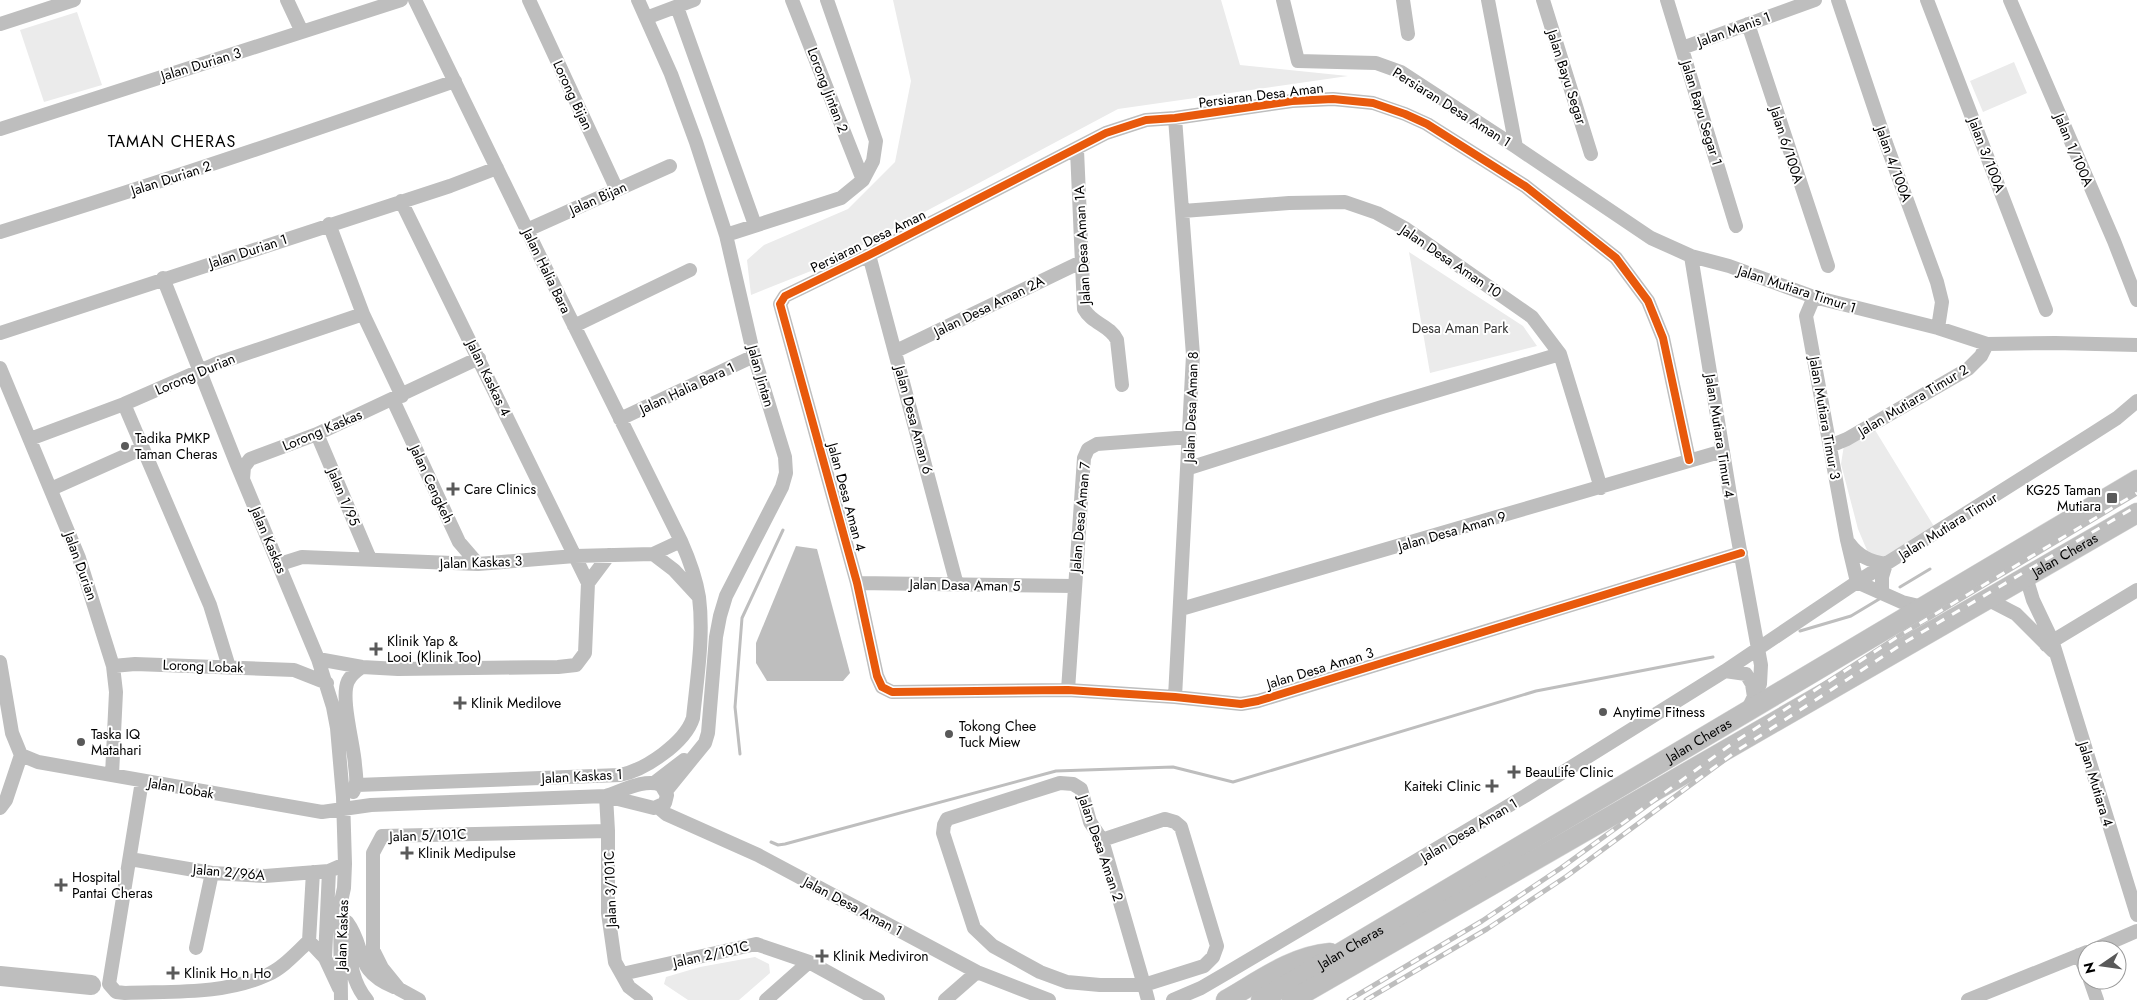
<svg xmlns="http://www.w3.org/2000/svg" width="2137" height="1000" viewBox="0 0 2137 1000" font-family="Jost,sans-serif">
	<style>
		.green { fill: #ebebeb }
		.water { fill: #bebebe }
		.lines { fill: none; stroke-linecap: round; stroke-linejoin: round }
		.stream { stroke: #bebebe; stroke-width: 3 }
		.river { stroke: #bebebe; stroke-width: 20 }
		.highway-casing { stroke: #dbdbdb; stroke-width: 21 }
		.minor { stroke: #bebebe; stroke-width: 14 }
		.highway { stroke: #bebebe; stroke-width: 20 }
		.rail-casing { stroke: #bebebe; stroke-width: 5 }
		.rail { stroke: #fff; stroke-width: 3; stroke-dasharray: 9; stroke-linecap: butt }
		.cycleway-casing { stroke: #fff; stroke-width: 11 }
		.cycleway { stroke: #e8590c; stroke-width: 8 }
		.poi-dot { fill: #595959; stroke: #fff; stroke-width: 2 }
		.labels { text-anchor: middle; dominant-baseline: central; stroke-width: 4; stroke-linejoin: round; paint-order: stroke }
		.street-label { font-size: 14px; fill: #000; stroke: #fff }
		.park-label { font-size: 14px; fill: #323232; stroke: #fff }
		.poi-label { font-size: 14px; fill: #000; stroke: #fff; text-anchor: start }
		.quarter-label { font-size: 16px; letter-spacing: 1px; fill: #000; stroke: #fff }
	</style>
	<rect width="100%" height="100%" fill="#fff"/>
	<!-- green -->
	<path class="green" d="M893,0h328l19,65 108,11 -230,33 -297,158 -70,28 -4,-35 17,-15 84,-36 47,-47 16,-81z
		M77,12l25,73 -58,17 -24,-72z
		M2014,62l13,31 -44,19 -13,-31z
		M1409,252l114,74 14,20 -107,27z
		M1875,430l60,98 -48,30 -18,-3 -11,-26 -17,-65 3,-19z
		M755,957l14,7 1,9 -31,27h-51l-24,-16 2,-7 34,-10z"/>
	<!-- water -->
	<path class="water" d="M796,546l21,3 33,124 -7,8h-76l-11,-18v-20z"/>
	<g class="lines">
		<!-- stream -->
		<path class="stream" d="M1900,587l30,-18
			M1800,631l51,-15 30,-18
			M740,754l-5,-47 7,-89 41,-88
			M771,842l7,3 7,-1 271,-73 117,-4 60,15 303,-91 177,-34"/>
		<!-- river -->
		<path class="river" d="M0,976l91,9"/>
		<!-- highway casing -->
		<g class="highway-casing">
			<g id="highway">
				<path d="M1226,1000c32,-18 66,-44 104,-47"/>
				<path id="s1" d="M1261,1000l876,-520"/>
				<path id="s2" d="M1292,1000l845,-487"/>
			</g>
		</g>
		<!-- minor -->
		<path class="minor" d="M287,0l15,32
			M529,0l88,190
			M638,0l33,74 25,68 30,93 28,121 31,101 1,16 -4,14 -56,109 -6,20 -4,21 -8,96 -3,10 -39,48
			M792,0l71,180
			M1283,0l15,61 78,2 25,9 115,75 135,91 40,18 38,10 85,31 124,31 49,16 68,-1 82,2
			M1403,0l5,34
			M1488,0l28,147
			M1543,0l48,154
			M1667,0l69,226
			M1838,0l49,146 50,136 5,20 -4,26
			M1927,0l119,310
			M2010,0l104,241 23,59
			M677,7l78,218
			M646,18l48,-18
			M0,24l74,-24
			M1748,24l80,242
			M1682,48l133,-48
			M0,129l401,-129
			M1077,150l7,159c8,15 26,16 33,31l5,45
			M1183,211l106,-8 56,-1 32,11 29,16 126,88 28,37 41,134
			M329,224l34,90 39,82
			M527,230l143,-64
			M0,232c153,-47 304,-98 455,-151
			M726,235l115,-37 22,-18 10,-19 3,-20 -49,-141
			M869,255l88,330
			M1691,256l40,245 30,164 -1,19 -13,27
			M163,278l74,187 81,194 15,48 4,21 6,69 2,67 -1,24 -4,18 1,94
			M1814,297l-8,19 41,224 10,42
			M574,326l116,-56
			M0,333l450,-147 47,-18
			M896,351l187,-90
			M0,368l79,190 34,108 3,26 -4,83
			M393,400l66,142 19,22
			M124,404l86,201 19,62
			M620,419l134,-63
			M317,434l53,125
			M30,439l94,-35 94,-41 145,-49
			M1830,446l17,-7 121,-70 13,-13 6,-12
			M1689,460l-26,-122 -15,-37 -32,-43 -91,-72 -98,-62 -22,-10 -32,-11 -40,-4 -41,2 -117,17 -29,2 -40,13 -237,122 -84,41 -5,8 77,279 20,93 5,11 10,5 176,-2 107,7 66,7 17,-3 483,-148
			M1189,468l193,-61 178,-53
			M243,479l1,-12 6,-8 67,-25 162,-76
			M51,489l92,-41
			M1849,543c10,14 21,18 37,21l-4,13v16
			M653,554l21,16 24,26
			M280,564l22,-7 176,7 97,-8 78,-2 28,-13
			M2026,577l7,23 19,40 85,275
			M1857,582l45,20 21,5
			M588,583l21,-28
			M857,583l217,3
			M1987,599l29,15 37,37
			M1181,609l542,-158
			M2046,645l91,-55
			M318,659l44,8 36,2 160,-2 18,-2 9,-12 3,-70 -187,-382
			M0,662l12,71 9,22 -15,45 -6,8
			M113,666l22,-2 159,6 33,13
			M1725,671l21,3 6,10 2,13
			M1068,690l16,-232 4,-9 9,-5 93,-7
			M1175,697l18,-342 -18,-237
			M21,755l17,7 284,50 49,-7 235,-9c16,-5 39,-18 55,-11l6,10 -2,8 -11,5 -48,-12
			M142,781l-33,203 7,8 9,1c47,-2 98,2 142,-18 16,-7 29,-22 42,-34l4,-69
			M654,783l30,-23
			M357,785l263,-10c25,-5 65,-32 73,-57 4,-40 11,-81 6,-121 -3,-19 -10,-38 -18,-56l-136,-274 -130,-267
			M353,792c5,-9 3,-17 2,-27 -1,-20 -15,-67 -7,-84 3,-6 8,-10 14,-14
			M606,796l2,35v82l7,49 14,25 17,13
			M659,808l7,6 92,41 219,117 72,28
			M1102,840l63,-21 10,3 6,5 36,119 -4,11 -9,9 -60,19h-44l-33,-3 -27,-10 -47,-26 -19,-18 -31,-95 1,-8 3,-6 113,-36 13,1 8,5 9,33 12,18 42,145 4,15
			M130,859l82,14 53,3 64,-5 16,-7
			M347,922c20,27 6,48 47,65
			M309,941l16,17 14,30
			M348,941c2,21 5,43 19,59
			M196,948l16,-75
			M2093,950l44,-19
			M2079,955l8,18
			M325,958l4,-87
			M622,974l134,-30 53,18 69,38
			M2090,980l7,20
			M419,1000l-20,-11 -17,-21 -9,-18v-97l9,-17 226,-5
			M766,1000l43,-38
			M945,1000l32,-28
			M1173,1000l28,-12 24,-14 300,-178 200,-125 132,-89 235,-148 25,-16 20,-17
			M1968,1000l119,-48"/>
		<!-- highway -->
		<use href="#highway" class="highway"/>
		<!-- rail casing -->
		<g class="rail-casing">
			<path id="rail" d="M1349,1000l133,-79 79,-53 172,-125 169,-109 235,-141
				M1366,1000l121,-71 80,-53 171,-126 169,-109 230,-135"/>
		</g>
		<!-- rail -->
		<use href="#rail" class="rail"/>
		<!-- cycleway casing -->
		<g class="cycleway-casing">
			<path id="cycleway" d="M1689,460l-26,-122 -15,-37 -32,-43 -91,-72 -98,-62 -22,-10 -32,-11 -40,-4 -41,2 -117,17 -29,2 -40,13 -237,122 -84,41 -5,8 77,279 20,93 5,11 10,5 176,-2 107,7 66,7 17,-3 483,-148"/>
		</g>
		<!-- cycleway -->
		<use href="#cycleway" class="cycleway"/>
	</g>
	<!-- markers -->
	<g class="poi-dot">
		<circle cx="125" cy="446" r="5"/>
		<path d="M450.5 481.5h5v5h5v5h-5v5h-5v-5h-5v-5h5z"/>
		<rect x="2106" y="492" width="12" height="12" rx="2.5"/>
		<path d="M373.5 641.5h5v5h5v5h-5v5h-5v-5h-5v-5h5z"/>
		<path d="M457.5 695.5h5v5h5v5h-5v5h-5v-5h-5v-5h5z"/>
		<circle cx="1603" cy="712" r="5"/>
		<circle cx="949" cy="734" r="5"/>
		<circle cx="81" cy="742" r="5"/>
		<path d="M1511.5 764.5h5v5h5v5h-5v5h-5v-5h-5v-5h5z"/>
		<path d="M1489.5 778.5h5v5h5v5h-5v5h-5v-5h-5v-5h5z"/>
		<path d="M404.5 845.5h5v5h5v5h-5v5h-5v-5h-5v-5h5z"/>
		<path d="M58.5 877.5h5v5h5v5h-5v5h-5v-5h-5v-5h5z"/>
		<path d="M819.5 948.5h5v5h5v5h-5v5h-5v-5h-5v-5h5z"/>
		<path d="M170.5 965.5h5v5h5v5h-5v5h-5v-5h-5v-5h5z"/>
	</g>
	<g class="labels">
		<!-- street labels -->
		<g class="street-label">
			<text transform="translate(1734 29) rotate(-20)">Jalan Manis 1</text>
			<text transform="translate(201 64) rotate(-17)">Jalan Durian 3</text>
			<text transform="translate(1567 77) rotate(72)">Jalan Bayu Segar</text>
			<text transform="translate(828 90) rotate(69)">Lorong Jintan 2</text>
			<text transform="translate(573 95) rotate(65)">Lorong Bijan</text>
			<text transform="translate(1261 95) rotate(-7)">Persiaran Desa Aman</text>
			<text transform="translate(1452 107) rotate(32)">Persiaran Desa Aman 1</text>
			<text transform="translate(1702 113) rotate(73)">Jalan Bayu Segar 1</text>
			<text transform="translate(1787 145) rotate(72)">Jalan 6/100A</text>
			<text transform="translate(2074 150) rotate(67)">Jalan 1/100A</text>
			<text transform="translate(1987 155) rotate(69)">Jalan 3/100A</text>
			<text transform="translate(1894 164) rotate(70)">Jalan 4/100A</text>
			<text transform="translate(171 178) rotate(-18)">Jalan Durian 2</text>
			<text transform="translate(598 198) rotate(-24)">Jalan Bijan</text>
			<text transform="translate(868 241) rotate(-26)">Persiaran Desa Aman</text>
			<text transform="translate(1082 245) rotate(-93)">Jalan Desa Aman 1A</text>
			<text transform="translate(248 251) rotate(-18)">Jalan Durian 1</text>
			<text transform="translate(1451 261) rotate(34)">Jalan Desa Aman 10</text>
			<text transform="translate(547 271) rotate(64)">Jalan Halia Bara</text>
			<text transform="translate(1797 289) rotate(18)">Jalan Mutiara Timur 1</text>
			<text transform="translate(989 306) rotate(-26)">Jalan Desa Aman 2A</text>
			<text transform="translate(195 374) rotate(-23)">Lorong Durian</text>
			<text transform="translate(761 376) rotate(74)">Jalan Jintan</text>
			<text transform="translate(489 378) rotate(64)">Jalan Kaskas 4</text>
			<text transform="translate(687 388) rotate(-25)">Jalan Halia Bara 1</text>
			<text transform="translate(1913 400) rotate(-31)">Jalan Mutiara Timur 2</text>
			<text transform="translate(1191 407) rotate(-88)">Jalan Desa Aman 8</text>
			<text transform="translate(1825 418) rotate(80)">Jalan Mutiara Timur 3</text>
			<text transform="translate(914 420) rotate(75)">Jalan Desa Aman 6</text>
			<text transform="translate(322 430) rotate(-23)">Lorong Kaskas</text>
			<text transform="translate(1720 436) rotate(81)">Jalan Mutiara Timur 4</text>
			<text transform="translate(432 484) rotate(65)">Jalan Cengkeh</text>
			<text transform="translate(344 497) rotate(67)">Jalan 1/95</text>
			<text transform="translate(847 497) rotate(75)">Jalan Desa Aman 4</text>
			<text transform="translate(1080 517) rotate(-85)">Jalan Desa Aman 7</text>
			<text transform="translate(1948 526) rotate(-32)">Jalan Mutiara Timur</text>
			<text transform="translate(1452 531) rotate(-16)">Jalan Desa Aman 9</text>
			<text transform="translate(269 540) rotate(67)">Jalan Kaskas</text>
			<text stroke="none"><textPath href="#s2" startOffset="892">Jalan Cheras</textPath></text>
			<text transform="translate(481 562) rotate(-2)">Jalan Kaskas 3</text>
			<text transform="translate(81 566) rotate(70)">Jalan Durian</text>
			<text transform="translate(965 585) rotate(1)">Jalan Dasa Aman 5</text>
			<text transform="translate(203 666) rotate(2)">Lorong Lobak</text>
			<text transform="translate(1320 668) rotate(-17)">Jalan Desa Aman 3</text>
			<text stroke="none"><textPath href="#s1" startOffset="509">Jalan Cheras</textPath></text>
			<text transform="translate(582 776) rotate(-3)">Jalan Kaskas 1</text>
			<text transform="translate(2096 784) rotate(73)">Jalan Mutiara 4</text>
			<text transform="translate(181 788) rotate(10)">Jalan Lobak</text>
			<text transform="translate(1469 830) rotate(-31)">Jalan Desa Aman 1</text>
			<text transform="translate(428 835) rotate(-2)">Jalan 5/101C</text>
			<text transform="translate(1101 848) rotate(71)">Jalan Desa Aman 2</text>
			<text transform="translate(229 872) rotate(5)">Jalan 2/96A</text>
			<text transform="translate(610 889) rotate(-92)">Jalan 3/101C</text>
			<text transform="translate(853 906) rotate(28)">Jalan Desa Aman 1</text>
			<text transform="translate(342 935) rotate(-88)">Jalan Kaskas</text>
			<text stroke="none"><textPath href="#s1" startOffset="104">Jalan Cheras</textPath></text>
			<text transform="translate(711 954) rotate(-13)">Jalan 2/101C</text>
		</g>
		<!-- park labels -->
		<g class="park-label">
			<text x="1460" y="328">Desa Aman Park</text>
		</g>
		<!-- poi labels -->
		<g class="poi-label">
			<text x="135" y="438">Tadika PMKP<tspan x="135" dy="16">Taman Cheras</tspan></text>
			<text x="464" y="489">Care Clinics</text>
			<text x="2101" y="490" text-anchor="end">KG25 Taman<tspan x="2101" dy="16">Mutiara</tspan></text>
			<text x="387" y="641">Klinik Yap &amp;<tspan x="387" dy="16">Looi (Klinik Too)</tspan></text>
			<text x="471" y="703">Klinik Medilove</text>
			<text x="1613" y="712">Anytime Fitness</text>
			<text x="959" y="726">Tokong Chee<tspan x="959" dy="16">Tuck Miew</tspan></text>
			<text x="91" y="734">Taska IQ<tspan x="91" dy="16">Matahari</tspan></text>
			<text x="1525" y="772">BeauLife Clinic</text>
			<text x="1481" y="786" text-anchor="end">Kaiteki Clinic</text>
			<text x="418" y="853">Klinik Medipulse</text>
			<text x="72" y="877">Hospital<tspan x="72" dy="16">Pantai Cheras</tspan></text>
			<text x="833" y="956">Klinik Mediviron</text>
			<text x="184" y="973">Klinik Ho n Ho</text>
		</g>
		<!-- quarter labels -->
		<g class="quarter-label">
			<text x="172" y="141">TAMAN CHERAS</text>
		</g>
	</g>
	<!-- north arrow -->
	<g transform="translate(2102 965) rotate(257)"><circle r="24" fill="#ffffff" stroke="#999999"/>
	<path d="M0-4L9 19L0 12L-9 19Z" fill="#595959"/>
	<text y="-8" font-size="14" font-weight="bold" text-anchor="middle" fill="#000000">N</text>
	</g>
</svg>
